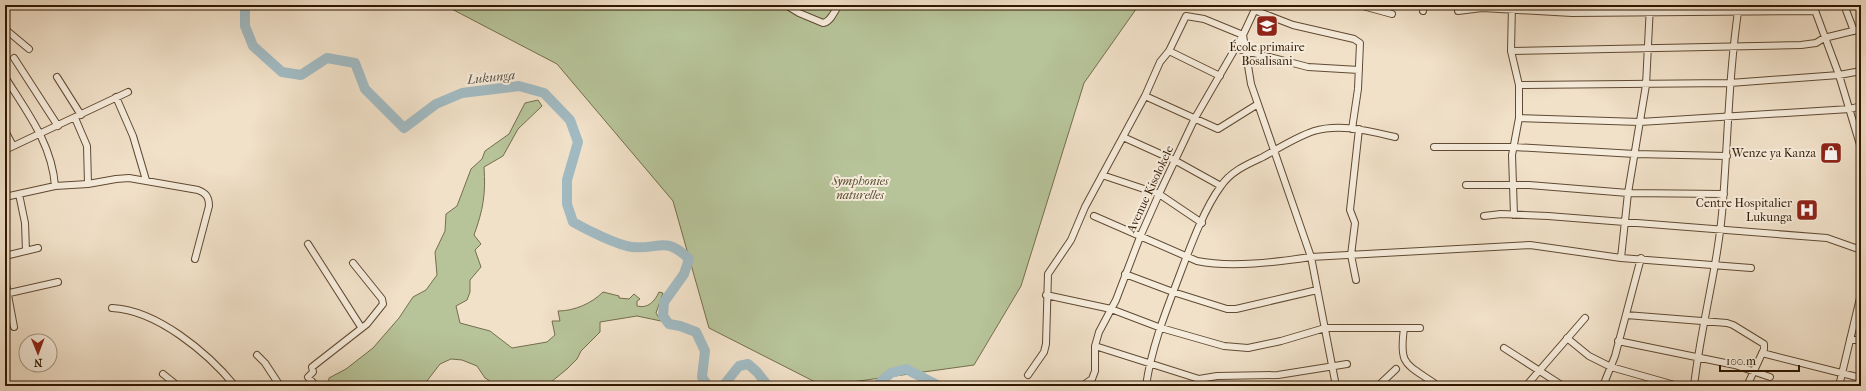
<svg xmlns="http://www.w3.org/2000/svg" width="1866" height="391" viewBox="0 0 1866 391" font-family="'IM FELL French Canon',serif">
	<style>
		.green { fill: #b7c399; stroke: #746e4c }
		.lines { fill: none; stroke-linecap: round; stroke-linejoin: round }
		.river { stroke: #a1bac2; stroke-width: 10 }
		.minor-casing { stroke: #604a32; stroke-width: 8 }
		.minor { stroke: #f6ecdc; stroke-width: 6 }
		.labels { text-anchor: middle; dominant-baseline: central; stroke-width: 4; stroke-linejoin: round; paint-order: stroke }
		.poi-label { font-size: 12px; fill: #301800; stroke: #f6ecdc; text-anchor: end }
		.park-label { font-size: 12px; font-style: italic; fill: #584b2e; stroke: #f6ecdc }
		.street-label { font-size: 12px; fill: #301800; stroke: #f6ecdc }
		.water-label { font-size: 13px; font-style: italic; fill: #585144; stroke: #f6ecdc }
	</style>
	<rect width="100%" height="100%" fill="#f1e1c9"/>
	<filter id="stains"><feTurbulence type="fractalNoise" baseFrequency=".005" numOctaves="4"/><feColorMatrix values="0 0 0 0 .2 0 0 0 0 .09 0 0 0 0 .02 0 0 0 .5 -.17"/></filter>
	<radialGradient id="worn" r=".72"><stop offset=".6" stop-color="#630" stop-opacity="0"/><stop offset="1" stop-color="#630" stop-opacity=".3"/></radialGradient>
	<!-- green -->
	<path class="green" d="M444,5h695l-55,78 -63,203 -47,79 -151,21 -114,-58 -36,-127 -116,-137z
		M538,100l4,6 -24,23 -15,27 -19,11c2,27 -1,43 -10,68l7,9 -6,6 6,17 -11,13v12l-3,8 -11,6 4,17 30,8 22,17 35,-6 8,-7 -3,-14h8l-2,-10c17,0 34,-8 45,-19l16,4v2l10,1 5,-5 6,5 -3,2v5c11,3 18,-5 22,-14l4,1 -7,20 5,8 -24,-5 -37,6v10l-19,19 -4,8 -10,10 -21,17h-48l-13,-8 -8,-12 -15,-6 -11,-1 -11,5 -17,22h-95l1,-8 17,-9 27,-21 26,-30 14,-21 13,-7 11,-15 -2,-23 10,-21 1,-17 11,-8 14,-37 11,-10 3,-8 24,-17 16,-31z"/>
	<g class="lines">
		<!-- river -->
		<path class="river" d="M245,5v21l8,20 29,26 19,3 26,-17 28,5 10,26 39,39 32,-24 26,-11 57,-7 25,7 26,27 8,22 -11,38v24l6,18c14,8 44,23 59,25 27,3 33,-12 57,12l-5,15 -20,28 -1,14 6,8 11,2 16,6 9,19 -3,26 6,9
			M723,386l16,-20 9,-2 9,8 11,14
			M876,386l15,-13 15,-4 33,17"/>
		<!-- minor casing -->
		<g class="minor-casing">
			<path id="minor" d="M786,5l13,8 24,10c8,-1 11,-12 16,-18
				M1359,5l33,9
				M1512,5l-1,46 8,34v33l-7,37 2,60
				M1813,5l26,70 22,73
				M1846,5v5l8,21
				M1254,10l39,15 61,14 6,4 -2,46 -6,40
				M1423,11l1,-6
				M1458,11l24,-3 90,5 243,-2
				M5,29l24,20
				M1242,50l66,17 51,3
				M1169,51l51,25
				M1511,51l290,-6 15,-2 8,-5 37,-9
				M14,58l44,68
				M5,77c22,35 47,67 50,109
				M57,77l24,38
				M1519,85l211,-2 109,-8 22,-4
				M1145,96l73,33 40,-25
				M116,97l17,39 13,44
				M75,118l12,28 1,38
				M1519,118l121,4 210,-13 11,-3
				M5,131l8,15
				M1123,137l53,24 45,25
				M1434,147h80l121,7 92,2
				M5,150l123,-58
				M1102,175l57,19 43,29
				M1466,185h63l99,8 96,1
				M19,194l6,29 1,28
				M5,197l50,-11 33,-2 28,-5 13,-1 69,12c8,3 11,7 11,16l-14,53
				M1094,216l103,45c34,7 80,1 114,-4l219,-12 91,13 130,10
				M1484,216l17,-2 47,2 279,22 34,12
				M308,244l53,83
				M5,256l33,-8
				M1621,258l7,-65 18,-108 4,-80
				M1125,274l48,18 54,17h9l81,-19
				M5,279l9,48
				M1356,280l-5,-25 4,-32 -5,-13 9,-81
				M5,294l53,-12
				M1046,295l65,14 50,19 63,18 24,2 33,-7 44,-13h95
				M112,308c45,2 96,45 123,78
				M1626,315l101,8 6,2 31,19v5l-17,37
				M1404,328c-5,37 1,35 30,55
				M1567,338l22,18 22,11 67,19
				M1850,339l11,2
				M1618,341l117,24 35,12
				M1095,346l104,33 18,-3 61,-1 69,-11
				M1504,348l59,38
				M1762,353l99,25
				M257,355l8,8 15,23
				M163,374l15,12
				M1028,375l16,-23 2,-8 2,-70 23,-34 14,-33 60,-111 15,-34 9,-11 17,-35 18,3 39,16 8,49 60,173 25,129
				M316,386l-8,-9 5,-5 -1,-5 55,-43 16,-20 -1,-5 -29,-36
				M1082,386l10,-7 3,-8v-25l4,-14 17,-32 24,-63 19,-43 36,-76 48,-83 14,-30
				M1146,386c5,-36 18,-70 31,-104 11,-29 26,-72 44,-96 10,-15 27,-22 42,-29 16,-9 33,-20 51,-26 26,-8 55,0 81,6
				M1378,386l18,-17
				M1526,386l59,-68
				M1603,386l12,-30 26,-98
				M1694,386c7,-62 25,-123 29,-185 5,-65 6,-131 16,-196
				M1839,386l22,-92"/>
		</g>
		<!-- minor -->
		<use href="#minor" class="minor"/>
	</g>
	<!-- icons -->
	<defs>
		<g id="school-square" transform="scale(1.15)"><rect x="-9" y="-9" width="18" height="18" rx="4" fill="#8f2418" stroke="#f6ecdc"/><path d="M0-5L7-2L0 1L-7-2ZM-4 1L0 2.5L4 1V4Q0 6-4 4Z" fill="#fff"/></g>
		<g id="shop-square" transform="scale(1.15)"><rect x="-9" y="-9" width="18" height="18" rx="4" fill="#8f2418" stroke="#f6ecdc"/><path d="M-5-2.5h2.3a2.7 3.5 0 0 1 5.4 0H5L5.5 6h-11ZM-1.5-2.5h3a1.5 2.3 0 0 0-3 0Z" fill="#fff"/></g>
		<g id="hospital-square" transform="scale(1.15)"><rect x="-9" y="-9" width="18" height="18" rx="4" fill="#8f2418" stroke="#f6ecdc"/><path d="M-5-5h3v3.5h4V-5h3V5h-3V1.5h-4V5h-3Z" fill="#fff"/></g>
	</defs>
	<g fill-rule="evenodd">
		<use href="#school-square" x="1267" y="26"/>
		<use href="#shop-square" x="1831" y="153"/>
		<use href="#hospital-square" x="1807" y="210"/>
	</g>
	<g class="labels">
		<!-- poi labels -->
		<g class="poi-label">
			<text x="1267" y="47" text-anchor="middle">École primaire<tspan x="1267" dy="14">Bosalisani</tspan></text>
			<text x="1816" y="153">Wenze ya Kanza</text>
			<text x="1792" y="203">Centre Hospitalier<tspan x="1792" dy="14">Lukunga</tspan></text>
		</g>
		<!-- park labels -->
		<g class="park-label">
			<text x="860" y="181">Symphonies<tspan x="860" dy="14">naturelles</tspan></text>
		</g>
		<!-- street labels -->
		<g class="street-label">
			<text transform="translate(1150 189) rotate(-65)">Avenue Kisolokele</text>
		</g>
		<!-- water labels -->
		<g class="water-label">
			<text transform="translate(491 77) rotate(-6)">Lukunga</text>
		</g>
	</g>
	<!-- margin -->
	<rect width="1866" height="391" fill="none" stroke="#f1e1c9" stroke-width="20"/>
	<rect x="6" y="6" width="1854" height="379" fill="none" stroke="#301800" stroke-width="2"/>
	<rect x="10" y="10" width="1846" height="371" fill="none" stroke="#301800"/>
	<!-- north arrow -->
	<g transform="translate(38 353) rotate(179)"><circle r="19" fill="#f6ecdc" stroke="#a79784"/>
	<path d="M0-3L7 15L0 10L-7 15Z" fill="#8f2418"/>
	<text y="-6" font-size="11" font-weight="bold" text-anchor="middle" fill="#301800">N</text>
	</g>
	<!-- scale -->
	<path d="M1720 365v6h79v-6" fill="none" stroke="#301800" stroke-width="2"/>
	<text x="1726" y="365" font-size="12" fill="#301800" stroke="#f6ecdc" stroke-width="3" paint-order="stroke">100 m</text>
	<rect width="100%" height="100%" filter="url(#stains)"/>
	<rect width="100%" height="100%" fill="url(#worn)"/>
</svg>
